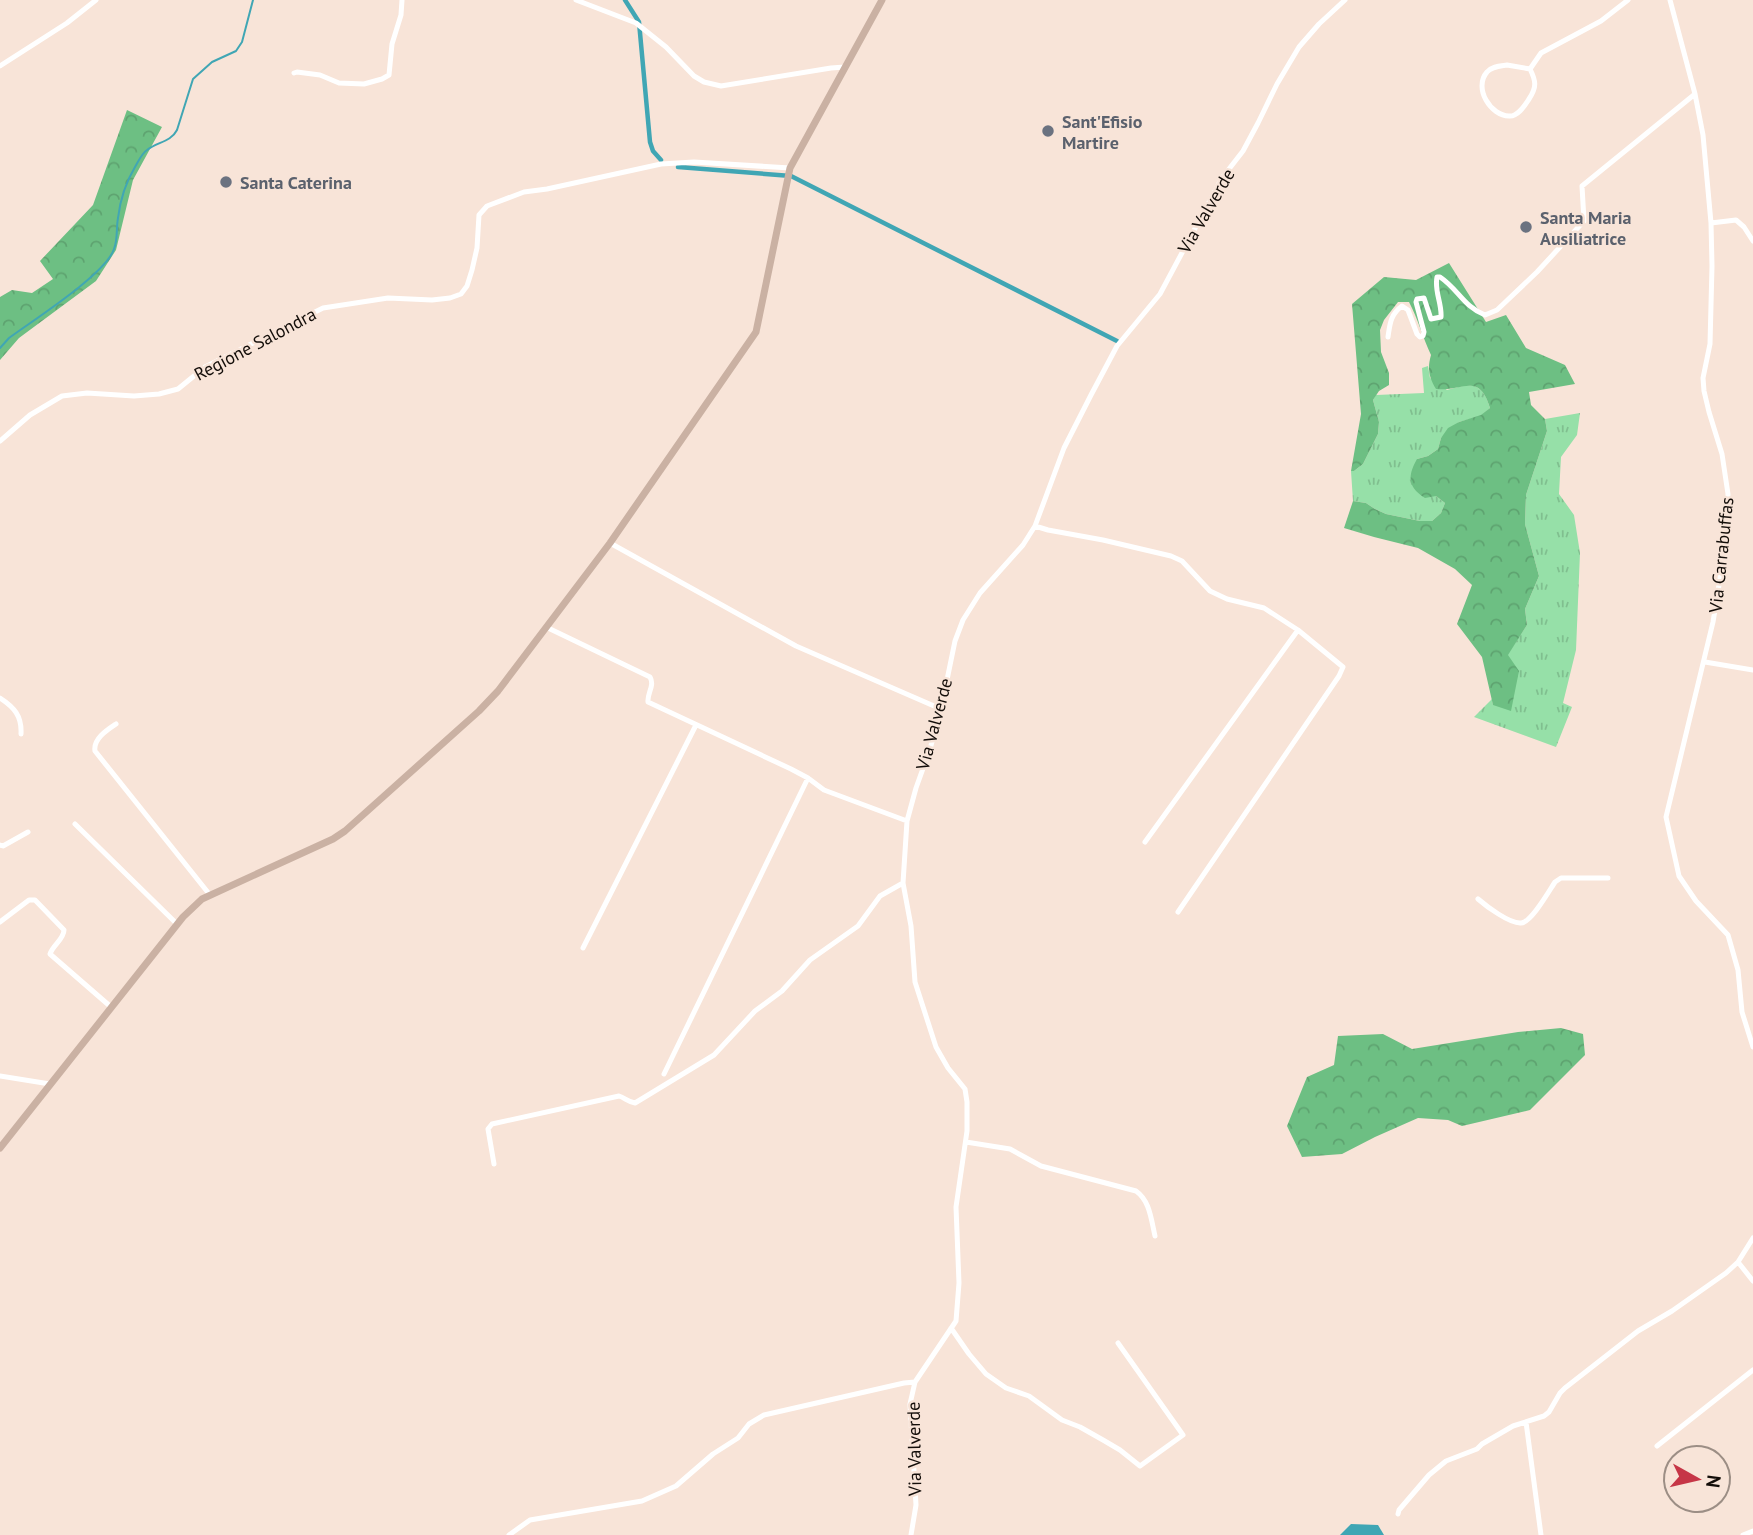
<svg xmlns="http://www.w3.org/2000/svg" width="1753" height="1535" viewBox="0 0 1753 1535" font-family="'PT Sans',sans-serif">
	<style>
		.grass { fill: url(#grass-tufts) }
		.forest { fill: url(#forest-crowns) }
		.water { fill: #40a6b4 }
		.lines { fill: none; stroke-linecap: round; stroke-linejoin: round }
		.stream { stroke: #40a6b4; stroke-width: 2 }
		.canal { stroke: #40a6b4; stroke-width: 4.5 }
		.minor { stroke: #fff; stroke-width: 5 }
		.major { stroke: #cab1a3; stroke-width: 7 }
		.worship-dot { fill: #6b7280; stroke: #f8e4d8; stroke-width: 2.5 }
		.labels { text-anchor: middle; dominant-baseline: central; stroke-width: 5; stroke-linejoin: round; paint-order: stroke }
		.worship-label { font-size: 18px; font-weight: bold; fill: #5b616d; stroke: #f8e4d8; text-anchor: start }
		.street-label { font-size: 18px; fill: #130d09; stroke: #f8e4d8 }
	</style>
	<defs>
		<pattern id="grass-tufts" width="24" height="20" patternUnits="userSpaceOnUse" patternTransform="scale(1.75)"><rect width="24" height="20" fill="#96e0a8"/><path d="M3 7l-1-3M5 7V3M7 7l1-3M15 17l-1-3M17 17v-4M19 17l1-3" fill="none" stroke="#80bf8f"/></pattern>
		<pattern id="forest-crowns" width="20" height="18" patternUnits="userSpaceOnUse" patternTransform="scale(1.75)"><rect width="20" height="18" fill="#6dbf83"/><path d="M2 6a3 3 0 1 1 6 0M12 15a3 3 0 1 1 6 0" fill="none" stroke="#5ea370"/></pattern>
	</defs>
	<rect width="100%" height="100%" fill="#f8e4d8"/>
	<!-- grass -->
	<path class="grass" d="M1428,366l2,12 17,12c24,-7 35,-9 43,18l-9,8 -22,6 -18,16 -3,11 -10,7 -11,3 19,37 9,7 -4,10 -9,8h-12l-34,-7 -11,-5 -9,-6 -13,-2 -2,-30h3l9,-7 15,-30 1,-12 -6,-22 3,-5 48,-2 -2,-25z
		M1580,413l-3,22 -16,22 -2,37 15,21 6,38 -4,97 -13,53 9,4 -16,40 -82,-30 18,-18 1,6 14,-50 20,-30 -2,-16 14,-33 -14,-52 1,-29 21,-64 -2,-12z"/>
	<!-- forest -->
	<path class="forest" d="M127,110l35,17 -29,53 -17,70 -20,31 -77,57 -19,22v-63l12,-7 20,3 21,-14 -13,-18 53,-56z
		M1449,263l37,59 20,-7 20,33 39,17 10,19 -46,8 2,13 14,14 2,12 -21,64 -1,29 14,52 -14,33 2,16 -19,30 11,16 -8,40 -18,-6 -11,-48 -25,-33 15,-39 -17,-16 -37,-21 -44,-11 -30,-9 9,-27 13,2 9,6 11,5 34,7h12l9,-8 4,-10 -9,-7 -11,2c-17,-11 -18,-21 -8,-39l11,-3 10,-7 3,-11 7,-10 11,-6 22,-7 9,-7c-11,-37 -28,-16 -54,-19 -7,-12 -9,-20 -5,-34 -8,-17 -13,-36 -22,-53h-11l-14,18 -4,10 1,22 8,21v12l-10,6 -6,9 6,22 -1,12 -15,30 -9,7h-3l10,-57 -9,-110 32,-27 32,3z
		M1561,1028l22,6 2,21 -55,55 -68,16 -14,-6 -30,-2 -43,19 -33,17 -40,3 -15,-31 20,-49 27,-12 4,-29 45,-2 29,15 106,-17z"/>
	<!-- water -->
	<path class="water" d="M1351,1524l27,1 6,10h-44z"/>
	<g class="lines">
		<!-- stream -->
		<path class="stream" d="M0,348l9,-10c23,-17 97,-64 105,-89 4,-10 2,-20 4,-31 2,-17 8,-36 17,-51 3,-5 7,-14 12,-17 10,-8 24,-8 30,-20l16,-51 19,-17 24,-11 6,-9 11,-42"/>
		<!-- canal -->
		<path class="canal" d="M625,0l14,22 11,120 3,9 8,9
			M678,167l113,9 326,165"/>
		<!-- minor -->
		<path class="minor" d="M576,0l60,23 30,24 28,29 10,6 17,4 110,-18 14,-1
			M1670,0l25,94 8,41 8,88 1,43 -2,78 -7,34 1,13 5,21 13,42 6,40 -4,60 -11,68 -47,195 13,59 17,25 32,34 10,35 4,42 11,35
			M1507,65l23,4c6,12 7,18 -1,30 -4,6 -11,18 -20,17 -18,0 -36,-28 -22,-44 5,-6 14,-6 20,-7z
			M0,66l67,-43 29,-23
			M1530,69l11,-16 60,-32 27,-21
			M294,73l3,-1 23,3 19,8 25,1 18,-5 7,-4 3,-31 9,-29 1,-15
			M1711,223l25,-3 8,7 9,14
			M1388,337c2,-13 2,-22 14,-31l6,4 9,24 3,3 3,-1 1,-4 -8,-30 1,-3 7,-1 7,21 10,-2c1,-14 -7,-26 -4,-40h3c18,12 24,30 45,38l12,-5 40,-38 47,-51 -2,-35 113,-92
			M0,441l30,-26 32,-19 25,-3 47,3 25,-2 19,-5 27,-22 118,-59 65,-10 44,2 18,-2 11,-4 6,-8 5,-16 5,-22 2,-33 8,-9 37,-14 23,-3 114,-25 33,-2 96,6
			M1035,526l13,4 55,10 68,16 11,5 28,30 17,8 37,9 34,22 45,37 -4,9 -161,236
			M610,543l186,103 145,63
			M546,627l104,50c5,9 -3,16 -2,25l143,67 17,9 16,12 83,31
			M1705,662l48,8
			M0,698c14,9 22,18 21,36
			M116,724c-9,6 -23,15 -21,27l115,144
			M75,824l102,100
			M1145,842l153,-212
			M0,845l3,1 25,-14
			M1478,899c8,7 32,25 43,24 10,0 28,-32 34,-41l6,-4h47
			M0,922l29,-22h6l29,30c0,9 -11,15 -14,24l61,53
			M583,948l113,-223
			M664,1074l144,-296
			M0,1076l50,8
			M966,1142l44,7 31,17 95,25c14,10 15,28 19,45
			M494,1164l-6,-35 4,-5 127,-28c6,2 9,6 16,7l79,-48 41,-44 27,-20 28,-31 48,-34 22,-30 23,-13
			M1753,1238l-15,24 15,19
			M951,1328l18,26 17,20 20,14 23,8 33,24 18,7 23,13 17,10 20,16 43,-31 -65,-92
			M1526,1422l15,113
			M1657,1446l96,-76
			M1398,1514l1,-4 30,-35 17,-14 31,-12 5,-5 31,-18 31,-10 5,-4 11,-19 5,-5 73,-57 34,-20 54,-38 12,-11
			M509,1535l21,-15 112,-19 34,-15 37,-32 25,-16 11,-14 15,-9 140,-32 11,-1
			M911,1535l5,-30 -6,-101 5,-22 41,-61 3,-38 -3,-76 11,-76v-29l-2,-13 -17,-21 -12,-21 -21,-65 -4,-56 -8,-43 4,-62 9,-33 14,-39 11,-40 14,-68 8,-21 17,-27 43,-48 12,-19 29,-78 27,-53 26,-49 43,-52 62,-116 21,-27 15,-28 19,-39 22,-37 20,-23 26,-24
			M1743,1535l10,-4"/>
		<!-- major -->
		<path class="major" d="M0,1148l183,-231 19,-18 131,-60 12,-8 134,-120 19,-20 112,-148 146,-211 34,-164 92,-168"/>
	</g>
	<!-- markers -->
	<g class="worship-dot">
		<circle cx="1048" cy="131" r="7"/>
		<circle cx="226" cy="182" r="7"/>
		<circle cx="1526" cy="227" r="7"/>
	</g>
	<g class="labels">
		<!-- worship labels -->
		<g class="worship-label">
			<text x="1062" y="121">Sant'Efisio<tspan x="1062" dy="21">Martire</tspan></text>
			<text x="240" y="182">Santa Caterina</text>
			<text x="1540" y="217">Santa Maria<tspan x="1540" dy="21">Ausiliatrice</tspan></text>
		</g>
		<!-- street labels -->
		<g class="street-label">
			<text transform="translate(1206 211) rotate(-60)">Via Valverde</text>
			<text transform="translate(255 344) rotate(-28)">Regione Salondra</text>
			<text transform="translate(1721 555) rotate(-84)">Via Carrabuffas</text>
			<text transform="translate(934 724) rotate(-75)">Via Valverde</text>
			<text transform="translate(914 1449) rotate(-91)">Via Valverde</text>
		</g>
	</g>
	<!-- north arrow -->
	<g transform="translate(1697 1479) rotate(98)"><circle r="33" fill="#f8e4d8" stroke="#9c8e85" stroke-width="2"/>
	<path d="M0-5L12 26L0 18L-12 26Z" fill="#c63647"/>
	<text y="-10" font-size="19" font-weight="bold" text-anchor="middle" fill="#130d09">N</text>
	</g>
</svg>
